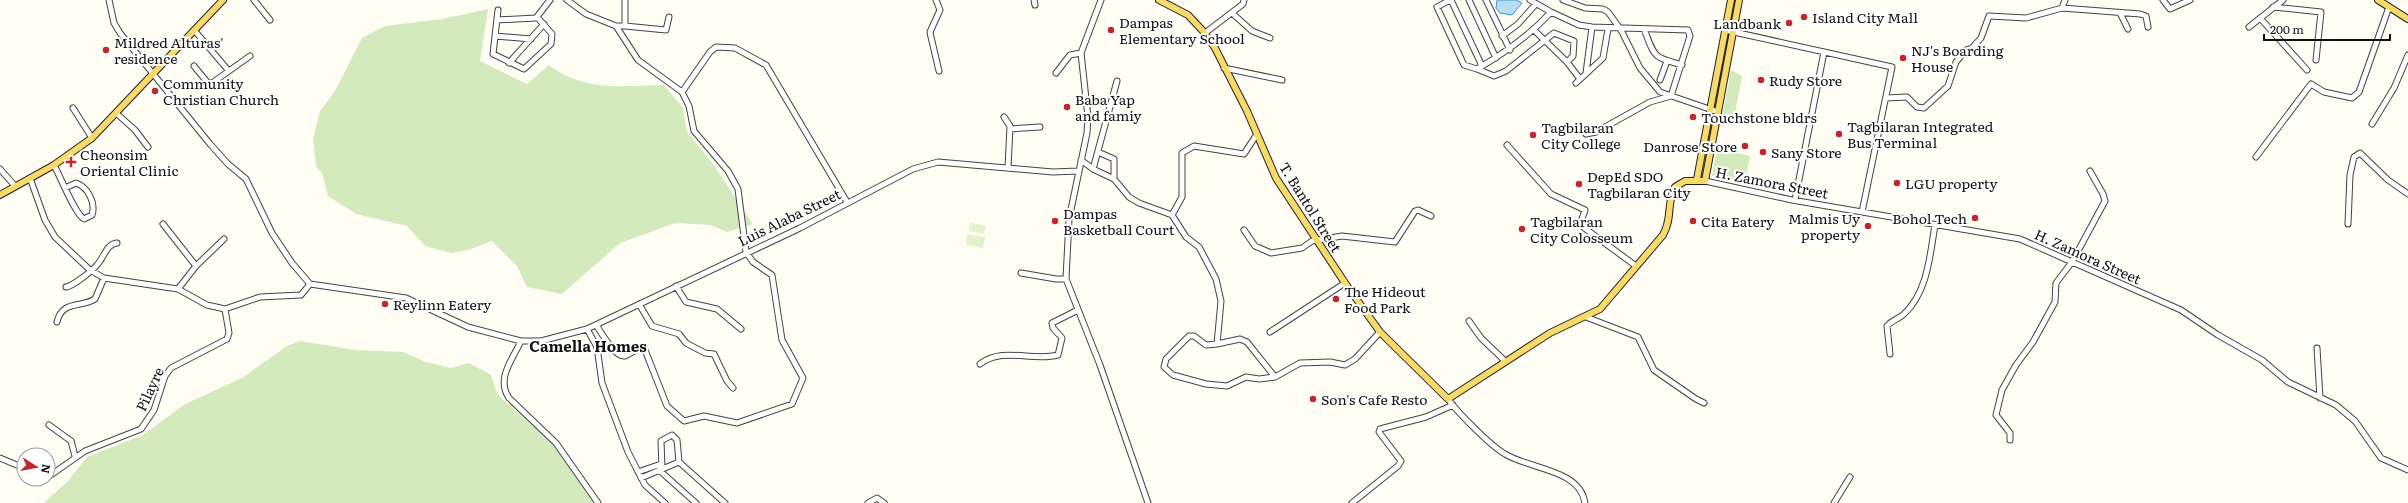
<svg xmlns="http://www.w3.org/2000/svg" width="2408" height="503" viewBox="0 0 2408 503" font-family="Literata,serif">
	<style>
		.green { fill: #d3eabc }
		.pitch { fill: #e4f2ce }
		.water { fill: #b8def6; stroke: #3f91ce }
		.lines { fill: none; stroke-linecap: round; stroke-linejoin: round }
		.minor-casing { stroke: #434343; stroke-width: 7 }
		.major-casing { stroke: #212121; stroke-width: 8 }
		.minor { stroke: #fff; stroke-width: 5 }
		.major { stroke: #f8da6b; stroke-width: 6 }
		.poi-dot { fill: #c2272a; stroke: #fff; stroke-width: 1.5 }
		.labels { text-anchor: middle; dominant-baseline: central; stroke-width: 4; stroke-linejoin: round; paint-order: stroke }
		.poi-label { font-size: 14px; fill: #101010; stroke: #fff; text-anchor: start }
		.street-label { font-size: 14px; fill: #101010; stroke: #fff }
		.neighbourhood-label { font-size: 15px; font-weight: bold; fill: #101010; stroke: #fff }
	</style>
	<rect width="100%" height="100%" fill="#fffdf4"/>
	<!-- green -->
	<path class="green" d="M488,9l-8,52 47,23 22,-19c35,27 73,21 115,20l19,23 4,24 26,32 40,60 -26,8 -16,-7 -36,-2 -55,20 -58,51 -35,-7 -10,-21 -25,-25 -24,9 -17,3 -26,-7 -18,-20 -51,-12 -28,-18 -6,-23 -6,-7 -3,-27 7,-28 15,-20 27,-53 23,-12 57,-7z
		M1731,70l11,6 -9,48 -12,-2z
		M1717,149l33,7 -5,26 -33,-6z
		M300,341l55,9 48,2 23,10 25,6 18,-5 22,12 5,16 5,7 49,42 44,63h-550l24,-22 19,-24 56,-22 42,-31 57,-26 45,-32z"/>
	<!-- pitch -->
	<path class="pitch" d="M970,223l16,3 -2,8 -15,-3z
		M967,234l18,3 -2,11 -17,-3z"/>
	<!-- water -->
	<path class="water" d="M1497,0h19l6,3 -10,12 -12,-2 -4,-5z"/>
	<g class="lines">
		<!-- minor casing -->
		<g class="minor-casing">
			<path id="minor" d="M109,0l5,23 6,10 90,111 18,20 18,15 26,54 20,30 18,21
				M254,0l16,20
				M567,0l19,14 30,12 22,34 44,32 7,14 5,25 34,40 10,18 8,63 7,10 19,13 10,65 21,38 -11,26 -55,19 -33,-7 -20,5 -17,-15 -22,-56 -6,-1c-5,1 -9,5 -14,7 -10,2 -24,-24 -29,-31
				M936,0l4,10 -10,22 1,5 8,34
				M1034,0l1,5
				M1101,0l-20,53 7,64 -1,16 -18,86 -3,60 34,86 48,138
				M1450,0l-13,7 27,58 13,4c28,-16 52,-33 74,-57l28,13 13,2 96,3 2,6 -19,60 -21,6 -54,30 -10,2
				M1451,0l31,66
				M1469,0l27,58
				M1486,0l24,50
				M1530,0l21,12
				M1563,0l22,8 18,1 5,3 13,18 19,38 20,24 58,20
				M2163,0l7,9 20,-9
				M2273,7l48,5 -5,48
				M2062,8l78,6 6,2 2,11
				M498,10l-5,44 31,15 27,-25 1,-10 -15,-17
				M1232,13l20,18 18,7
				M2120,13l8,16
				M2260,18l47,52
				M497,20l39,-2 14,-18
				M616,26h9v-26
				M625,26l41,4 3,-13
				M2249,27l34,-27
				M1644,29c11,28 8,28 38,36
				M194,30l34,40
				M1534,30l33,32 13,17
				M1725,30l167,37 -30,145
				M1205,33l38,-29 1,-4
				M495,36l36,3
				M1502,36l16,-12 18,-20
				M509,63l35,-39
				M194,66l14,17h4l38,-27
				M1224,68l58,12
				M1477,69l17,7 12,-5 48,-38 20,8 -1,15 -6,6
				M1056,73l14,-18 11,-2
				M1586,73l6,-46
				M1660,80l7,-19
				M1576,83l27,-25 5,-29
				M682,92l28,-40 6,-5 19,1 31,17 81,137
				M1886,98l21,-1 10,10 7,1 24,-22 8,-24 10,-12 6,-2 9,-10 8,-22 37,2 36,-10 3,-8
				M73,108l19,30
				M116,113l19,17 13,17
				M1004,117l6,9 -2,42
				M2372,124l22,-36 14,-33
				M1010,129l30,-2
				M1257,134l-13,20 -50,-8 -12,7v44l-10,18 14,22 13,10 17,32 5,22 -4,43 23,-5 7,3 28,35
				M1507,145l44,49 34,16 -4,12 2,5 53,39
				M1098,152l16,7v20
				M2256,157l55,-73 13,8 28,6 7,-6 30,-85
				M1081,160l12,9 24,-88
				M54,165c6,11 21,49 30,54l8,-4c4,-12 -4,-28 -16,-32l-11,5
				M0,169l15,17
				M1093,169l21,10 15,18 10,6 33,12
				M30,178l15,42 10,17 35,33 14,8 74,11 29,16 18,4 35,-12 41,-2 9,-11
				M1705,181l87,19 228,39 161,71 37,25 44,25 26,22 48,23 19,16 26,37 27,12
				M1795,200l29,-148
				M163,224l33,42
				M2348,224l2,-49 4,-18 6,-4 28,27 20,14
				M1244,230l11,16 16,7 31,-5 10,-7 30,-5 53,6 20,-31 3,-1 13,6
				M1021,273l35,6h10
				M310,284l96,14 62,29 53,14h20l46,-12 213,-101 113,-59 25,-7 115,10 25,-1
				M676,286l10,16 31,7 24,20
				M66,287c7,-1 26,-16 31,-22 7,-7 9,-21 20,-22
				M178,289l18,-23 28,-27
				M639,304l13,22 27,8 7,9 19,10 9,1 13,27 6,7
				M1586,317l52,20 16,33 42,29 8,4
				M1469,321l12,17 24,23
				M57,322c5,-22 24,-14 38,-23l9,-21
				M587,329l10,18 5,36 26,69 17,33 20,18
				M1270,332l75,-49
				M521,341c-9,19 -25,38 -12,57l47,45 42,60
				M1217,344l-11,1 -12,-9h-5l-23,23 -2,8 9,8 33,9 21,2 19,-9 13,2 16,-2 25,-14 30,-1 15,3 10,-6 25,-27
				M2317,348l3,50
				M1890,354l-3,-28c5,-6 12,-7 17,-12 24,-22 26,-60 31,-89
				M980,364c23,-18 52,-2 78,-9l4,-17 -9,-10 -1,-5 26,-13
				M1448,399c10,14 43,47 57,55 24,15 75,15 80,49
				M49,425l22,16 4,15
				M2010,440v-7l-14,-18 6,-25 14,-25 17,-23 22,-40 1,-19 16,-21 33,-61 -2,-7 -13,-23
				M0,458l24,10
				M679,462l46,41
				M659,470l37,33
				M638,472l23,-8
				M48,477l37,-26 56,-22 13,-19 11,-34 6,-8 56,-29 2,-6 -4,-24
				M641,478l38,-16 -2,-22 -5,-5 -11,6 1,28
				M36,479h9
				M868,503l9,-5 7,5
				M1352,503l46,-37 3,-5 -22,-29 1,-3 46,-12 27,-12
				M1834,503l16,-26"/>
		</g>
		<!-- major casing -->
		<g class="major-casing">
			<path id="major" d="M1159,0l29,15 15,16 12,17 32,63 29,67 69,105 35,49 68,67 102,-66 50,-24 63,-74c10,-18 3,-31 12,-48l10,-6h20l34,-181
				M2378,0l30,19
				M1697,179l34,-179
				M0,195l54,-30 38,-27 131,-138"/>
		</g>
		<!-- minor -->
		<use href="#minor" class="minor"/>
		<!-- major -->
		<use href="#major" class="major"/>
	</g>
	<!-- markers -->
	<g class="poi-dot">
		<circle cx="1804" cy="17" r="4"/>
		<circle cx="1789" cy="23" r="4"/>
		<circle cx="1111" cy="30" r="4"/>
		<circle cx="106" cy="50" r="4"/>
		<circle cx="1903" cy="58" r="4"/>
		<circle cx="1761" cy="80" r="4"/>
		<circle cx="155" cy="91" r="4"/>
		<circle cx="1067" cy="107" r="4"/>
		<circle cx="1693" cy="117" r="4"/>
		<circle cx="1839" cy="134" r="4"/>
		<circle cx="1533" cy="135" r="4"/>
		<circle cx="1745" cy="146" r="4"/>
		<circle cx="1763" cy="152" r="4"/>
		<path d="M69 156h4v4h4v4h-4v4h-4v-4h-4v-4h4z"/>
		<circle cx="1897" cy="183" r="4"/>
		<circle cx="1579" cy="184" r="4"/>
		<circle cx="1975" cy="218" r="4"/>
		<circle cx="1055" cy="221" r="4"/>
		<circle cx="1693" cy="221" r="4"/>
		<circle cx="1868" cy="226" r="4"/>
		<circle cx="1522" cy="229" r="4"/>
		<circle cx="1336" cy="299" r="4"/>
		<circle cx="385" cy="304" r="4"/>
		<circle cx="1313" cy="399" r="4"/>
	</g>
	<g class="labels">
		<!-- poi labels -->
		<g class="poi-label">
			<text x="1812" y="17">Island City Mall</text>
			<text x="1119" y="22">Dampas<tspan x="1119" dy="16">Elementary School</tspan></text>
			<text x="1781" y="23" text-anchor="end">Landbank</text>
			<text x="114" y="42">Mildred Alturas'<tspan x="114" dy="16">residence</tspan></text>
			<text x="1911" y="50">NJ's Boarding<tspan x="1911" dy="16">House</tspan></text>
			<text x="1769" y="80">Rudy Store</text>
			<text x="163" y="83">Community<tspan x="163" dy="16">Christian Church</tspan></text>
			<text x="1075" y="99">Baba Yap<tspan x="1075" dy="16">and famiy</tspan></text>
			<text x="1701" y="117">Touchstone bldrs</text>
			<text x="1847" y="126">Tagbilaran Integrated<tspan x="1847" dy="16">Bus Terminal</tspan></text>
			<text x="1541" y="127">Tagbilaran<tspan x="1541" dy="16">City College</tspan></text>
			<text x="1737" y="146" text-anchor="end">Danrose Store</text>
			<text x="1771" y="152">Sany Store</text>
			<text x="80" y="154">Cheonsim<tspan x="80" dy="16">Oriental Clinic</tspan></text>
			<text x="1587" y="176">DepEd SDO<tspan x="1587" dy="16">Tagbilaran City</tspan></text>
			<text x="1905" y="183">LGU property</text>
			<text x="1063" y="213">Dampas<tspan x="1063" dy="16">Basketball Court</tspan></text>
			<text x="1860" y="218" text-anchor="end">Malmis Uy<tspan x="1860" dy="16">property</tspan></text>
			<text x="1967" y="218" text-anchor="end">Bohol Tech</text>
			<text x="1530" y="221">Tagbilaran<tspan x="1530" dy="16">City Colosseum</tspan></text>
			<text x="1701" y="221">Cita Eatery</text>
			<text x="1344" y="291">The Hideout<tspan x="1344" dy="16">Food Park</tspan></text>
			<text x="393" y="304">Reylinn Eatery</text>
			<text x="1321" y="399">Son's Cafe Resto</text>
		</g>
		<!-- street labels -->
		<g class="street-label">
			<text transform="translate(1772 182) rotate(11)">H. Zamora Street</text>
			<text transform="translate(1311 207) rotate(58)">T. Bantol Street</text>
			<text transform="translate(789 217) rotate(-26)">Luis Alaba Street</text>
			<text transform="translate(2088 256) rotate(24)">H. Zamora Street</text>
			<text transform="translate(149 389) rotate(-65)">Pilayre</text>
		</g>
		<!-- neighbourhood labels -->
		<g class="neighbourhood-label">
			<text x="588" y="345">Camella Homes</text>
		</g>
	</g>
	<!-- north arrow -->
	<g transform="translate(36 467) rotate(101)"><circle r="19" fill="#ffffff" stroke="#9f9f9f"/>
	<path d="M0-3L7 15L0 10L-7 15Z" fill="#c2272a"/>
	<text y="-6" font-size="11" font-weight="bold" text-anchor="middle" fill="#101010">N</text>
	</g>
	<!-- scale -->
	<path d="M2264 34v6h126v-6" fill="none" stroke="#101010" stroke-width="2"/>
	<text x="2270" y="34" font-size="12" fill="#101010" stroke="#ffffff" stroke-width="3" paint-order="stroke">200 m</text>
</svg>
